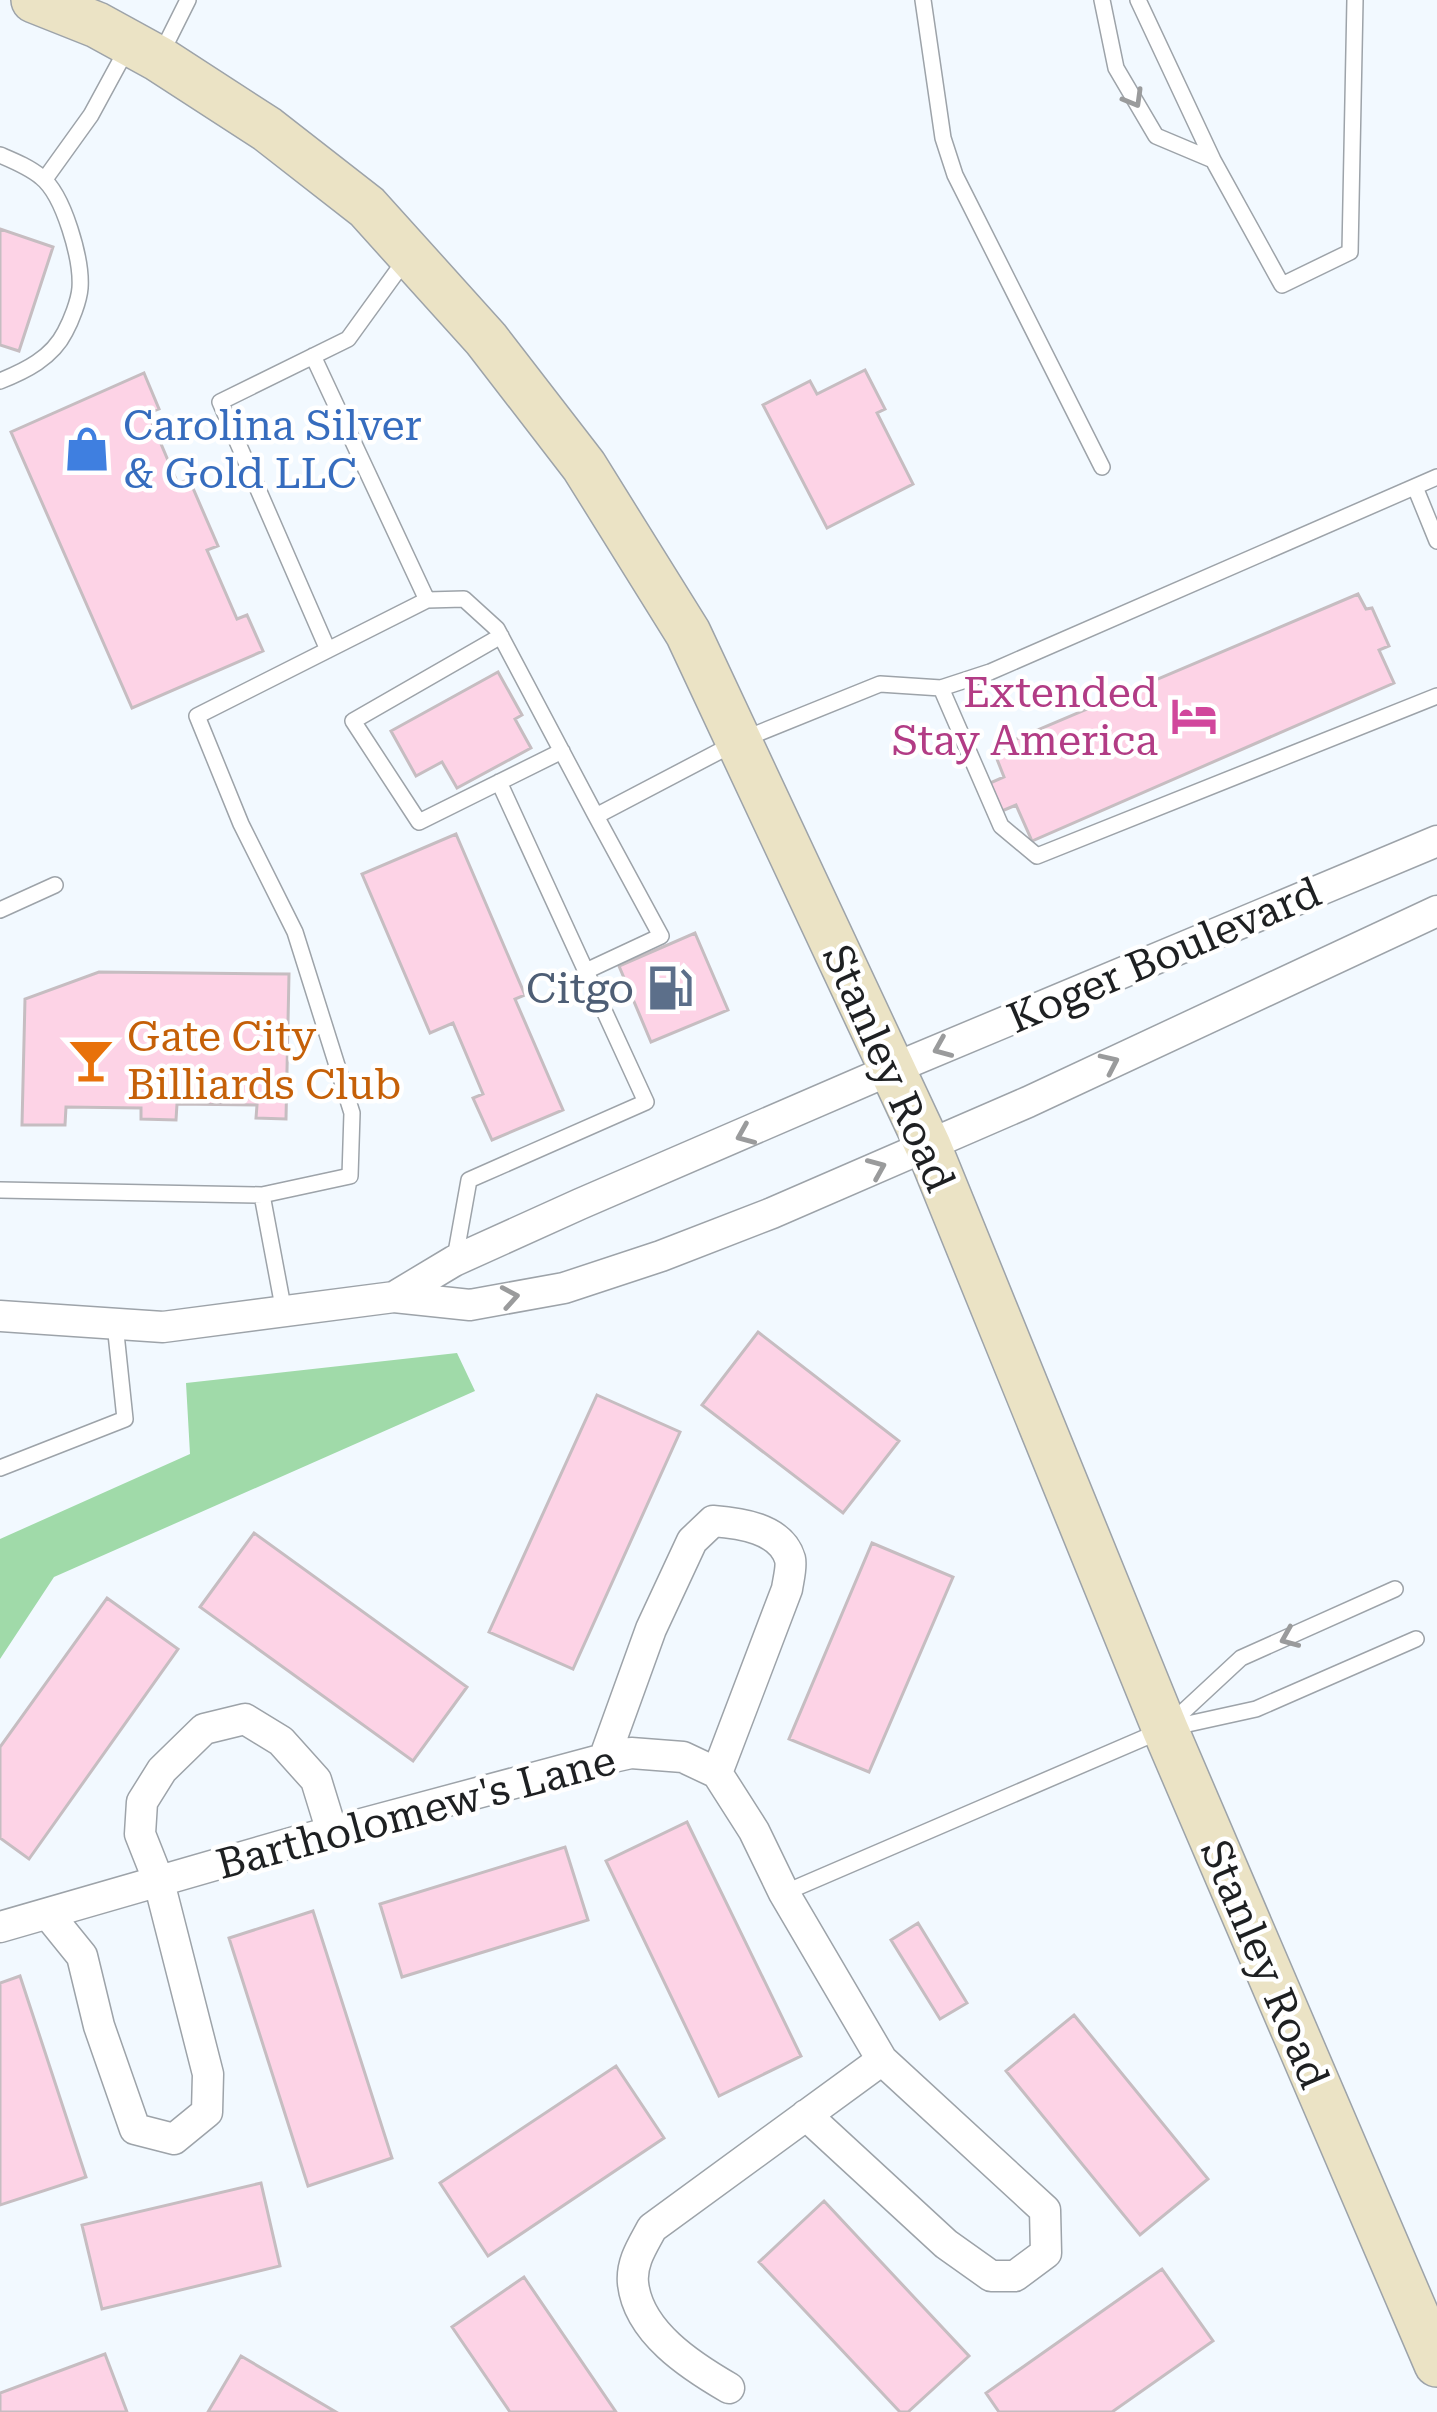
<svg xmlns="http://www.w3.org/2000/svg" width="1437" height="2412" viewBox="0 0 1437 2412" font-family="'Roboto Serif',serif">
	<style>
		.forest { fill: #a0daa9 }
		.building { fill: #fdd3e6; stroke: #c6bdc1; stroke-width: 3 }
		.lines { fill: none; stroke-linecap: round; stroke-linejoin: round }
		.lane-casing { stroke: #9da3a9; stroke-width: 18 }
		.street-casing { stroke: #9da3a9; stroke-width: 33 }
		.secondary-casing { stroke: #9da3a9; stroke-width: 48 }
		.lane { stroke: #fff; stroke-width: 15 }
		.street { stroke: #fff; stroke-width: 30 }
		.secondary { stroke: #ebe3c5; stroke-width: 45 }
		.oneway { stroke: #9a9b9c }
		.labels { text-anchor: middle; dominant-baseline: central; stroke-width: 9; stroke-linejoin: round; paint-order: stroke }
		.shop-label { font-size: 42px; fill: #366cbe; stroke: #fff; text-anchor: start }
		.hotel-label { font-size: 42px; fill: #b23c85; stroke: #fff; text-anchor: end }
		.street-label { font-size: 42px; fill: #1e2022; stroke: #fff }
		.service-label { font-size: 42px; fill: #4e5e75; stroke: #fff; text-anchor: end }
		.food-label { font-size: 42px; fill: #c56008; stroke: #fff; text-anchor: start }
	</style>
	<rect width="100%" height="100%" fill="#f2f9ff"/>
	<!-- forest -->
	<path class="forest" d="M457,1353l18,38 -421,186 -54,82v-120l190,-85 -4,-71z"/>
	<!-- building -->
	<path class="building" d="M0,229l53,18 -34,104 -19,-6z
		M865,370l20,39 -8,4 36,71 -86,44 -64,-123 47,-24 7,13z
		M144,373l15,36 -11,4 30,71 11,-5 29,67 -11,4 30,69 10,-4 16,36 -131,57 -121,-276z
		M1358,594l8,15 6,-1 17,38 -10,4 15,33 -362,158 -16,-36 -14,6 -12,-28 14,-6 -11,-28z
		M498,672l24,43 -7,4 16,29 -74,40 -15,-26 -26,14 -25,-45z
		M456,834l69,161 -10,4 48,111 -71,30 -19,-42 10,-4 -30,-71 -23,10 -68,-159z
		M695,933l33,77 -77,32 -32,-76z
		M99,972l190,2 -3,145 -30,-1 1,-13 -80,-1 -1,16 -35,-1v-11l-75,-1 -1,18h-43l3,-126z
		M758,1332l141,109 -56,72 -141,-108z
		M597,1395l83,37 -107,237 -84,-37z
		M254,1533l213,154 -54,74 -213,-154z
		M872,1543l81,34 -84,195 -80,-33z
		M107,1598l71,51 -149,210 -29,-21v-91z
		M687,1822l114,234 -82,40 -113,-235z
		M565,1847l23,73 -186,57 -22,-73z
		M313,1911l79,247 -84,28 -79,-248z
		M918,1923l49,80 -27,16 -49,-79z
		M20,1976l66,201 -86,28v-222z
		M1074,2015l134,164 -68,56 -134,-164z
		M616,2066l48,72 -176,118 -48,-73z
		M261,2183l19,83 -178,43 -20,-84z
		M824,2201l145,155 -61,56h-8l-141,-150z
		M1162,2269l51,72 -101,71h-113l-13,-19z
		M524,2277l92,135h-106l-58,-85z
		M105,2354l22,58h-127v-19z
		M241,2356l95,56h-128z"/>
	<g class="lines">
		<!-- lane casing -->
		<g class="lane-casing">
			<path id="lane" d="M923,0l20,138 12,37 147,292
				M1102,0l14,68 40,68 57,24
				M1138,0l75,160 69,125 68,-33 5,-252
				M160,56l28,-56
				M0,155c14,6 29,12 41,22 23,18 41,83 39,111 -1,13 -9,33 -15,44 -13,26 -40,39 -65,49
				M45,179l46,-64 38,-70
				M313,356l114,244
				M1415,487l22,54
				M501,636l-148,85 66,101 143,-71
				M328,650l-108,-248 128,-63 60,-83
				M941,688l60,138 36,30 400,-160
				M0,910l55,-25
				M586,971l75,-35 -65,-120
				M0,1190l262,5 22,117
				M262,1195l88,-19 2,-63 -57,-181 -54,-108 -44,-108 230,-116 37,-1 33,30 99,187 143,-75 141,-57 61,4 49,-16 447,-195
				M455,1258l14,-78 177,-78 -147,-320
				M0,1468l125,-49 -10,-95
				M1171,1723l70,-65 154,-69
				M784,1893l381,-164 91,-20 160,-70"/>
		</g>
		<!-- street casing -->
		<g class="street-casing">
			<path id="street" d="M394,1297l60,-36 126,-57 310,-134 547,-229
				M0,1316l163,11 231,-30 76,8 94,-17 97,-32 111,-43 256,-111 409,-191
				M604,1759l47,-130 41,-88 21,-20c26,2 68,7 77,38 2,8 -2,22 -3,30l-70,184
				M48,1914l34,42 17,70 36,103 39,10 33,-27 1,-38 -49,-192 -19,-48 2,-32 20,-32 42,-41 41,-10 36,22 35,39 16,52
				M0,1927l298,-86 306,-82 27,-6 52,4 34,16 37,58 30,62 98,167 163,150 1,43 -31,23h-24l-45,-32 -140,-129
				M729,2388c-38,-22 -91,-56 -96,-105 -2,-21 10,-38 19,-55l230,-168"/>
		</g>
		<!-- secondary casing -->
		<g class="secondary-casing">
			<path id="secondary" d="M34,0l63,25 62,34 108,70 100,78 119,132 98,127 104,167 240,513 237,583 272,635"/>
		</g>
		<!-- lane -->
		<use href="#lane" class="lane"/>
		<!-- street -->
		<use href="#street" class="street"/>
		<!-- secondary -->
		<use href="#secondary" class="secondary"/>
	</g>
	<!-- one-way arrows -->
	<defs><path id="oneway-chevron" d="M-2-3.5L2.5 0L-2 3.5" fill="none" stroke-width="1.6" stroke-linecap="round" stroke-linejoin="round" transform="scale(3)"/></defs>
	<g class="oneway">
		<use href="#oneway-chevron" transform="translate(1134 99) rotate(60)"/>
		<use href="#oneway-chevron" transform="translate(942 1048) rotate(157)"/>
		<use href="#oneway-chevron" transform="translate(1110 1063) rotate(-25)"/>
		<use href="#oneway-chevron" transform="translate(745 1135) rotate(157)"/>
		<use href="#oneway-chevron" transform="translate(877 1168) rotate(-23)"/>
		<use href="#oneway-chevron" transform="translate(510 1297) rotate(-10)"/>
		<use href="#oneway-chevron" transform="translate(1289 1638) rotate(157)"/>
	</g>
	<!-- icons -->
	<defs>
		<g id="shop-bare" transform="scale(3.6)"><path d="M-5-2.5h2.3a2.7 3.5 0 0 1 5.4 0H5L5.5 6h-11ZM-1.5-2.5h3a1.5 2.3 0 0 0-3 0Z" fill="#3f7fe0" stroke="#fff" stroke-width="2.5" paint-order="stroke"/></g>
		<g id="hotel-bare" transform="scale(3.6)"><path d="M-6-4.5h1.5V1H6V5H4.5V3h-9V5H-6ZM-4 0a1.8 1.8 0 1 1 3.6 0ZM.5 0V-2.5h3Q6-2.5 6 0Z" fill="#d1479c" stroke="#fff" stroke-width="2.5" paint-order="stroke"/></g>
		<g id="fuel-bare" transform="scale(3.6)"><path d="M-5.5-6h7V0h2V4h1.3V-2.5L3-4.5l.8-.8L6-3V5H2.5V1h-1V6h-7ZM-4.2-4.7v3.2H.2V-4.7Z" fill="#5c6f8a" stroke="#fff" stroke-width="2.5" paint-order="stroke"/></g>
		<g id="bar-bare" transform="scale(3.6)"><path d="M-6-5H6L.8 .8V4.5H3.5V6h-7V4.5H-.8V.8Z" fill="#e8710a" stroke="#fff" stroke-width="2.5" paint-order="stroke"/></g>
	</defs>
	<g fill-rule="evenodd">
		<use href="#shop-bare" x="87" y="449"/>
		<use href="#hotel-bare" x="1194" y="716"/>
		<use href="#fuel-bare" x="670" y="988"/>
		<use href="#bar-bare" x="91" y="1060"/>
	</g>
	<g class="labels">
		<!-- shop labels -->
		<g class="shop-label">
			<text x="123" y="425">Carolina Silver<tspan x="123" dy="48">&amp; Gold LLC</tspan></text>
		</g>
		<!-- hotel labels -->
		<g class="hotel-label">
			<text x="1158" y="692">Extended<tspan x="1158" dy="48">Stay America</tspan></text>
		</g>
		<!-- street labels -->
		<g class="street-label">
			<text transform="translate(1164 955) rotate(-23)">Koger Boulevard</text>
			<text transform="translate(889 1068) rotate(66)">Stanley Road</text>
			<text transform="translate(416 1812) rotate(-15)">Bartholomew's Lane</text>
			<text transform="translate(1265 1964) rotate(67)">Stanley Road</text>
		</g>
		<!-- service labels -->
		<g class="service-label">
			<text x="634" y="988">Citgo</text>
		</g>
		<!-- food labels -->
		<g class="food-label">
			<text x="127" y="1036">Gate City<tspan x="127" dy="48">Billiards Club</tspan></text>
		</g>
	</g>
</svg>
